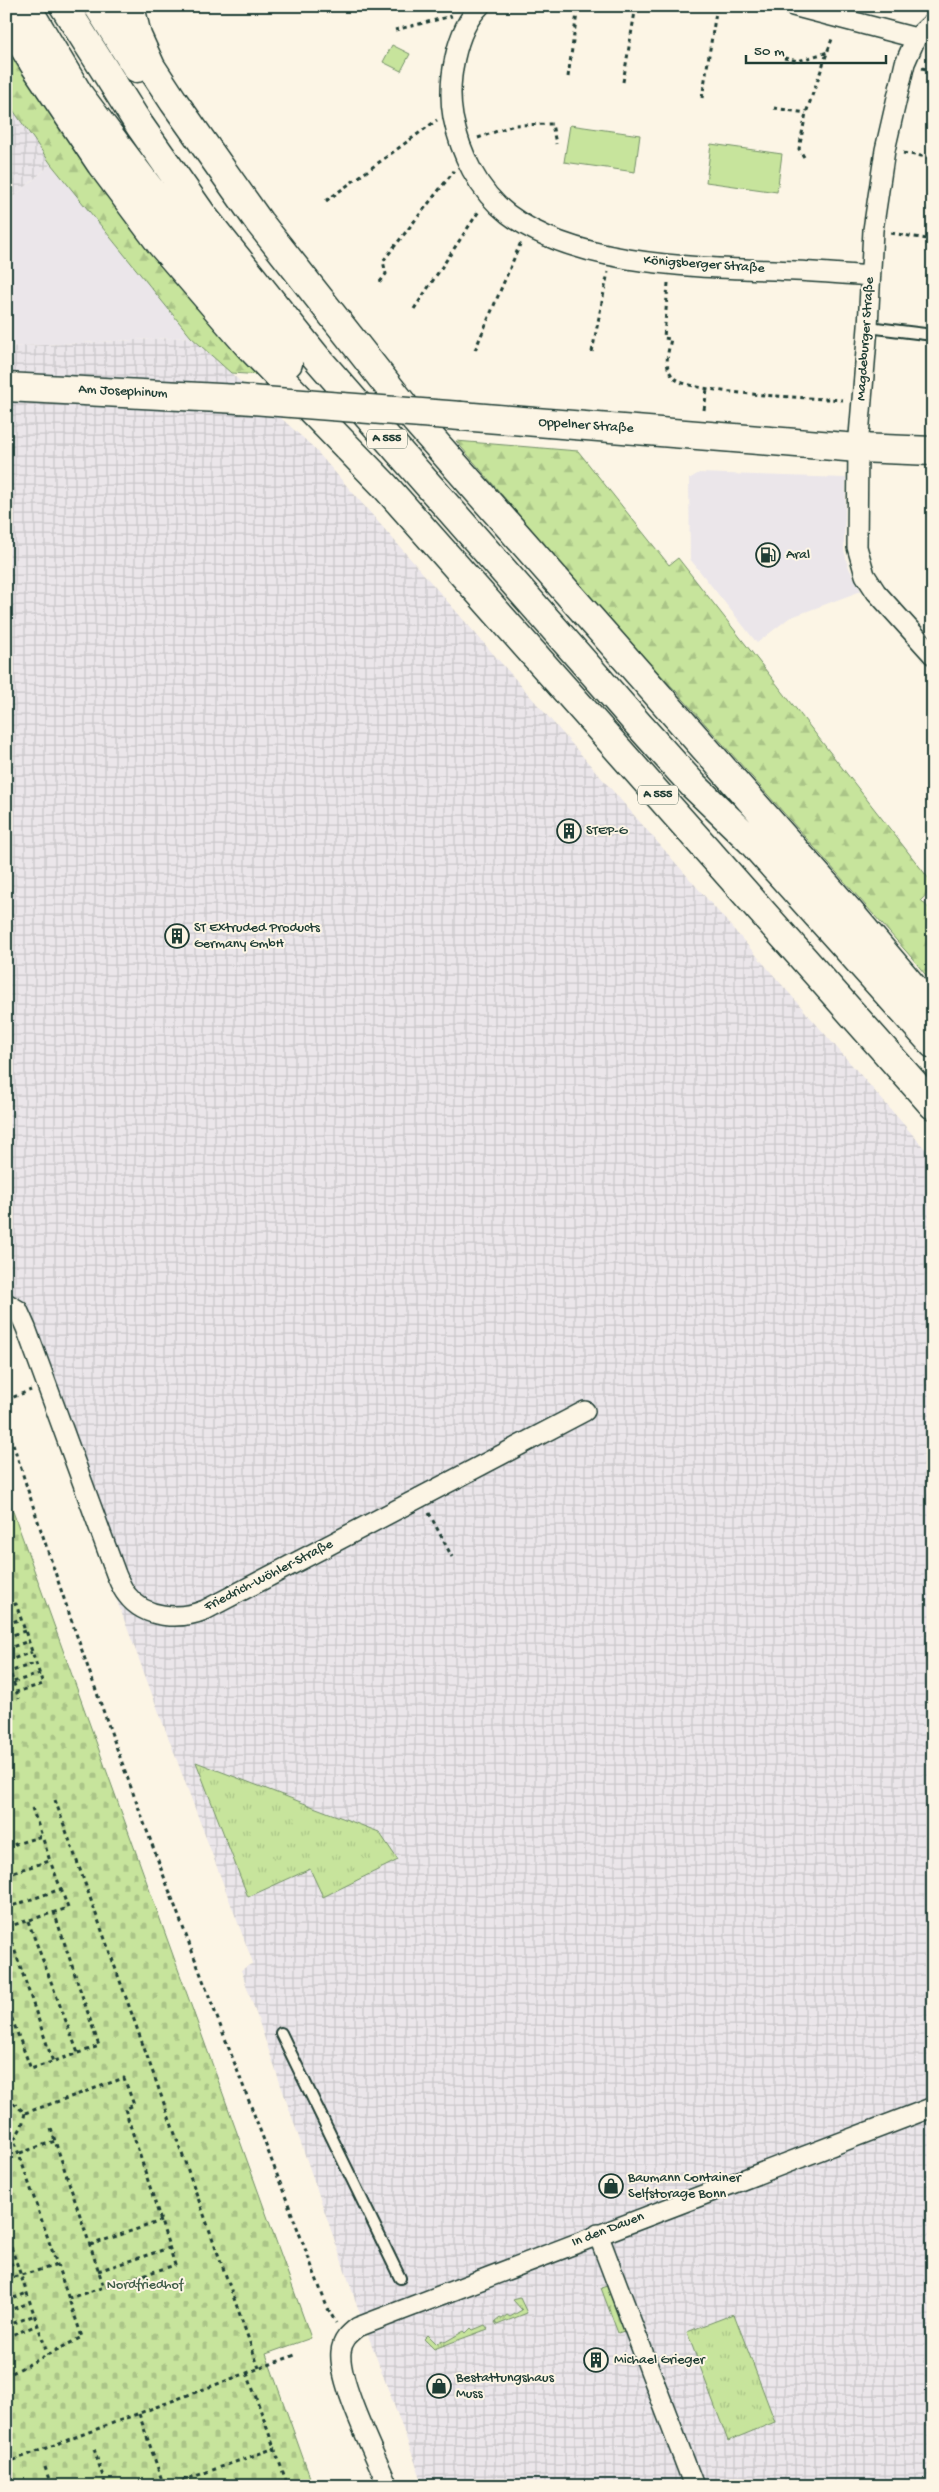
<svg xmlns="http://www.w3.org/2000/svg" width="939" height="2492" viewBox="0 0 939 2492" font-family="'Gochi Hand',sans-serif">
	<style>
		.built { fill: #ebe6ea }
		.industrial { fill: url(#industrial-grid) }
		.grass { fill: url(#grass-tufts); stroke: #739068 }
		.forest { fill: url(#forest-firs); stroke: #739068 }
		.cemetery { fill: url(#cemetery-stones); stroke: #739068 }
		.park { fill: #c7e49c; stroke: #739068 }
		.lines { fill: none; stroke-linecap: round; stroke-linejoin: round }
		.lane-casing { stroke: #1f3d34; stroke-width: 14 }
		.street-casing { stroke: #1f3d34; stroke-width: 22 }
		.secondary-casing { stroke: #1f3d34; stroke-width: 31 }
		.highway-casing { stroke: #1f3d34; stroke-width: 31 }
		.path { stroke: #1f3d34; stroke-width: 3; stroke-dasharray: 4 4; stroke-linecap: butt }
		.lane { stroke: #fcf5e5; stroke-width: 10 }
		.street { stroke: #fcf5e5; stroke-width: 19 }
		.secondary { stroke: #fcf5e5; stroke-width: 28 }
		.highway { stroke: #fcf5e5; stroke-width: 28 }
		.secondary-bridge-casing { stroke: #1f3d34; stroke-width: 31; stroke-linecap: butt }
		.secondary-bridge { stroke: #fcf5e5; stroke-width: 28 }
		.labels { text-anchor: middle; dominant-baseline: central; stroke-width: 4; stroke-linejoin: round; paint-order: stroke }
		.shield { fill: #fcf5e5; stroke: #617469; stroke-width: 1 }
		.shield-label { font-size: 12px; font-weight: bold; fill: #1f3d34 }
		.street-label { font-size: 14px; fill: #1f3d34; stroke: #fcf5e5 }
		.poi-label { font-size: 14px; fill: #1f3d34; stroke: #fcf5e5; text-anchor: start }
		.park-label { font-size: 14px; fill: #415e49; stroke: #fcf5e5 }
	</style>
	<defs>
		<pattern id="industrial-grid" width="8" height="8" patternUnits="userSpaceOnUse" patternTransform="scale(1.25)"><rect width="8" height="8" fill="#ebe6ea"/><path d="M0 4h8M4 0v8" fill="none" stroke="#c9c6c9"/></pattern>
		<pattern id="grass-tufts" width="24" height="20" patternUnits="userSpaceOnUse" patternTransform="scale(1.25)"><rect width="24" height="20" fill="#c7e49c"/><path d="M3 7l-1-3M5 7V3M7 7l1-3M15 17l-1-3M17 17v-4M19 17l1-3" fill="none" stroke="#aac487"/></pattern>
		<pattern id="forest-firs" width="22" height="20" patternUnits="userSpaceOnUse" patternTransform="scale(1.25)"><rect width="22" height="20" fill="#c7e49c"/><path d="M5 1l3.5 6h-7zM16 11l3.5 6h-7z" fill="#aac487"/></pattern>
		<pattern id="cemetery-stones" width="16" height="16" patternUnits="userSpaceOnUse" patternTransform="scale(1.25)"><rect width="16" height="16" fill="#c7e49c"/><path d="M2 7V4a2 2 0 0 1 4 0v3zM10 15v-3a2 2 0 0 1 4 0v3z" fill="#aac487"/></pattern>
	</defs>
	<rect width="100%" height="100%" fill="#fcf5e5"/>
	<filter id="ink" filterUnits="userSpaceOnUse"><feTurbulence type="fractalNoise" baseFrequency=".02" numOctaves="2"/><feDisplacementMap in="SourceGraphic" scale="10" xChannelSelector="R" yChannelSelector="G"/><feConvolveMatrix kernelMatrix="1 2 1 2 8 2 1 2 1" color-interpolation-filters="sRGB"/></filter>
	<g filter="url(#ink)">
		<!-- built -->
		<path class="built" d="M51,164l140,173 -185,10v-143z
			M699,473l147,5 -2,72 5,18 12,23 -72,27 -32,25 -67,-84 -1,-80z"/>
		<!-- industrial -->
		<path class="industrial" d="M6,100l45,64 -45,40z
			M191,337l121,109 621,712v1328h-509l-66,-178 -117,-338 12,-7 -244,-650h-3v-966z"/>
		<!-- grass -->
		<path class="grass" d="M196,1762l183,70 19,28 -75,37 -13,-28 -62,28z
			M607,2286l17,45 -6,2 -17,-45z
			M520,2298l7,15 -30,12 -2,-3 5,-4 2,1 5,-4 3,2 12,-7 -9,-10z
			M734,2314l41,108 -47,19 -41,-109z
			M485,2325l3,4 -54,20 -10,-10 4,-4 9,9 5,-4 3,2 19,-11 2,2 5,-5 2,2z"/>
		<!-- forest -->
		<path class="forest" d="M6,42l256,333 -31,-2 -40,-36 -140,-173 -45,-64z
			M456,441l122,10 91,114 9,-7 255,326v5l-12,11 12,13v71l-21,-26 -236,-267 -57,-59z"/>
		<!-- cemetery -->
		<path class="cemetery" d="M6,1492l305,846 -45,16 47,132h-307z"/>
		<!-- park -->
		<path class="park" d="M392,45l18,9 -9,17 -18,-9z
			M570,125l70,10 -5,37 -71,-10z
			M711,144l71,10 -5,38 -71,-10z"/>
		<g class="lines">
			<!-- lane casing -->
			<g class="lane-casing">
				<path id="lane" d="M868,327l65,8
					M281,2033l119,245"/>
			</g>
			<!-- street casing -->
			<g class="street-casing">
				<path id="street" d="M480,6c-25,25 -33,77 -27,111 7,36 25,74 55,97 73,55 199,53 287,57 25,1 50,3 75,5
					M793,6l123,32
					M933,22l-17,16 -11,25 -20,87 -12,80 -5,97 -10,121 -1,99 8,28 11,17 57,63
					M6,1303l12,7 8,18 90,246c3,7 6,15 11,21 18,24 53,25 78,15l380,-199
					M598,2234l96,252
					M388,2486c-13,-31 -50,-104 -47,-134 1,-12 8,-18 17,-25l575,-220"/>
			</g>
			<!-- secondary casing -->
			<g class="secondary-casing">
				<path id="secondary" d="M6,387l233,12
					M461,416l397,32 75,3"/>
			</g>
			<!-- highway casing -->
			<g class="highway-casing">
				<path id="highway" d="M26,6l53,89 85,113 124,155
					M64,6l76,120 63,90 113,141 322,367 56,62 56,54 183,204
					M98,6l39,62
					M130,6l7,30 14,31 23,35 85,120 157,199 436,494 81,96
					M6,18l28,46 67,100 60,80 87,101 136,140 549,620"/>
			</g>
			<!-- path -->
			<path class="path" d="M395,30l57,-14
				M784,58l14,3 30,-9
				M922,68l11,3
				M568,77l10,-71
				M623,82l13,-76
				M702,98l15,-92
				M774,108l32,5
				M478,138l36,-13 38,-1 4,20
				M903,153l30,5
				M804,157l-5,-8 7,-36 27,-77
				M326,201l111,-81
				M891,233l42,7
				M380,282l6,-8 -3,-13 71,-90
				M668,283l-4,55 7,1c-3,14 -8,28 3,39 15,16 142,20 169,22
				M414,309l65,-98
				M475,350l46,-108
				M592,352l16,-80
				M704,410l3,-21
				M6,1400l25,-10
				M6,1421c93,300 211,592 321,886l9,16
				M429,1513l23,44
				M6,1607l10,-3 27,80 -37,11
				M6,1624l15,-5
				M6,1637l19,-6
				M6,1649l23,-8
				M6,1660l13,39
				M7,1661l25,-9
				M6,1673l30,-10
				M6,1684l34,-10
				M55,1800l204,568
				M6,1847l36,-11 -10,-28
				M6,1874l44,-13 -8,-25
				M6,1908l55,-19 -11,-28
				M28,1921l50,132
				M7,1927l61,-19 -7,-19
				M7,1928l46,134
				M6,2003l25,66 68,-23 -45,-134
				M6,2100l5,1 14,12 -3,13 -8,14 68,197 -76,39
				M25,2113l99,-35 10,27 -9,4 50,156 -106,33
				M51,2129l53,158
				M6,2138l8,2
				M20,2153l35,-12
				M6,2232l42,123
				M90,2245l71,-24
				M6,2258l3,7 8,-3
				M98,2271l71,-23
				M6,2279l52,-14
				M6,2301l21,-8
				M6,2311l24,-8
				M6,2326l29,-11
				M6,2337l32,-12
				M247,2373l41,113
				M139,2414l25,72
				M94,2449l12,37
				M6,2463l289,-108
				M45,2467l6,19
				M167,2486l108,-38"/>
			<!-- lane -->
			<use href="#lane" class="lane"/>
			<!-- street -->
			<use href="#street" class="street"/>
			<!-- secondary -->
			<use href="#secondary" class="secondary"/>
			<!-- highway -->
			<use href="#highway" class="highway"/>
			<!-- secondary-bridge casing -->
			<g class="secondary-bridge-casing">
				<path id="secondary-bridge" d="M239,399l222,17"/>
			</g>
			<!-- secondary-bridge -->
			<use href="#secondary-bridge" class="secondary-bridge"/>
		</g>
	</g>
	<!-- icons -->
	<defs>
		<g id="fuel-ring" transform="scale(1.25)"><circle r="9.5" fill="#fcf5e5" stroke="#1f3d34" stroke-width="1.5"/><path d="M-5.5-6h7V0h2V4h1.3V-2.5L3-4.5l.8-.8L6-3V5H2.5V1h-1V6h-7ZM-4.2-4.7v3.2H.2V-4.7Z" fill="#1f3d34"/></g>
		<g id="building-ring" transform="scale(1.25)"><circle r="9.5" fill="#fcf5e5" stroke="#1f3d34" stroke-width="1.5"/><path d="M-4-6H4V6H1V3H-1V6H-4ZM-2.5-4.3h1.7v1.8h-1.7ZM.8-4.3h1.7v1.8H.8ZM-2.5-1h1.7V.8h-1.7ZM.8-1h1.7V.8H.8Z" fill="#1f3d34"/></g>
		<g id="shop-ring" transform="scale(1.25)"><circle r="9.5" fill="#fcf5e5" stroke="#1f3d34" stroke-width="1.5"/><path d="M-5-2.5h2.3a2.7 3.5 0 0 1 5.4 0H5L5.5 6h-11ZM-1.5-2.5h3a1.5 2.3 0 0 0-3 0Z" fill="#1f3d34"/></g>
	</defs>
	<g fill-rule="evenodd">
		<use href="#fuel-ring" x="768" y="555"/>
		<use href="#building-ring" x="569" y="831"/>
		<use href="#building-ring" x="177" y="936"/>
		<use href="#shop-ring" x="611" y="2186"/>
		<use href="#building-ring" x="596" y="2360"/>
		<use href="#shop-ring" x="439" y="2386"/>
	</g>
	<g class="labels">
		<!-- shield labels -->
		<g class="shield">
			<rect x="367" y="429.5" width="40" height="19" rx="4"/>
			<rect x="638" y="785.5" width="40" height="19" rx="4"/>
		</g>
		<g class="shield-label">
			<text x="387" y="439">A 555</text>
			<text x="658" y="795">A 555</text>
		</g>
		<!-- street labels -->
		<g class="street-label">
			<text transform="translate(704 265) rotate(4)">Königsberger Straße</text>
			<text transform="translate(866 339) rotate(-86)">Magdeburger Straße</text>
			<text transform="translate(123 392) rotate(3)">Am Josephinum</text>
			<text transform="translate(586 426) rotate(4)">Oppelner Straße</text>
			<text transform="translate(269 1576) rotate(-27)">Friedrich-Wöhler-Straße</text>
			<text transform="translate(608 2230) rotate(-21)">In den Dauen</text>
		</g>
		<!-- poi labels -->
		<g class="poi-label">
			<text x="786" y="555">Aral</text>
			<text x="586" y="831">STEP-G</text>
			<text x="194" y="928">ST Extruded Products<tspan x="194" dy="16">Germany GmbH</tspan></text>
			<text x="628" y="2178">Baumann Container<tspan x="628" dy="16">Selfstorage Bonn</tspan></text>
			<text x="614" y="2360">Michael Grieger</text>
			<text x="456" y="2378">Bestattungshaus<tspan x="456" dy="16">Muss</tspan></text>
		</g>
		<!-- park labels -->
		<g class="park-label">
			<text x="145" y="2285">Nordfriedhof</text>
		</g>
	</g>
	<!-- margin -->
	<rect width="939" height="2492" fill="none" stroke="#fcf5e5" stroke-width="25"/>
	<rect x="12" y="12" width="914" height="2467" fill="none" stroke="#1f3d34" stroke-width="2" filter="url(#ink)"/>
	<!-- scale -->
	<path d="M746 55v8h140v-8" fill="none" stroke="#1f3d34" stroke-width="2.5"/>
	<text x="754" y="55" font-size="15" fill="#1f3d34" stroke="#fcf5e5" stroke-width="4" paint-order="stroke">50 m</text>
</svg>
